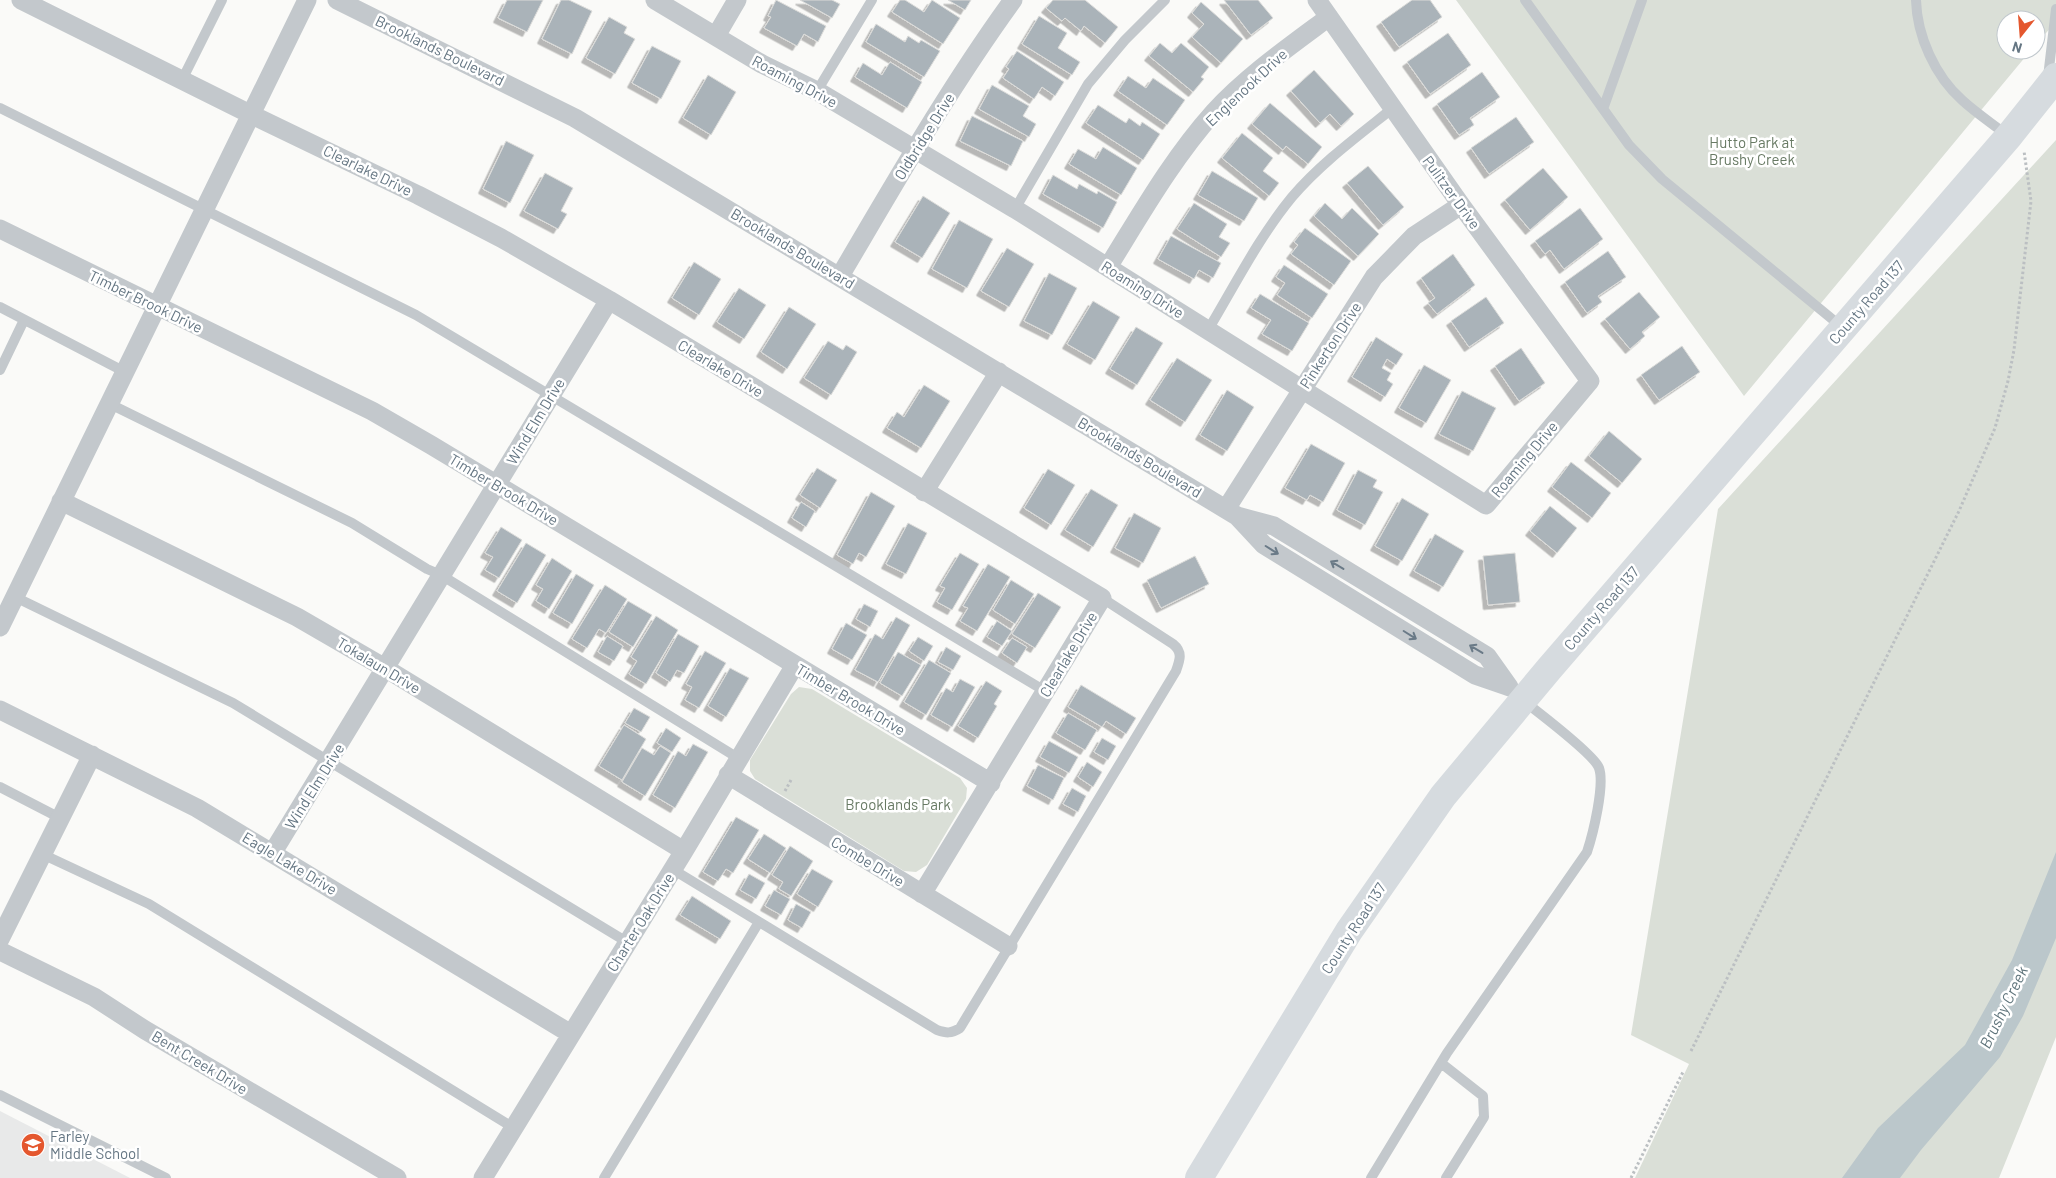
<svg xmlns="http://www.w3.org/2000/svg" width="2056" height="1178" viewBox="0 0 2056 1178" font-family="Barlow,sans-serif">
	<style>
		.built { fill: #e8e9e9 }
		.green { fill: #dadfd7 }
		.water { fill: #bbc7cb }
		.building { fill: #aab3b9; stroke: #dcdcda; filter: url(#shadow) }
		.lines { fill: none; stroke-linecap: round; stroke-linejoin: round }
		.path { stroke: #bbbfc2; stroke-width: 3; stroke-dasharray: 2.5 2.5; stroke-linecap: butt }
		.lane { stroke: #c3c8cc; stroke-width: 10 }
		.street { stroke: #c3c8cc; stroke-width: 19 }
		.secondary { stroke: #d6dbdf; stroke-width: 28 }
		.oneway { stroke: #6a7a87 }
		.labels { text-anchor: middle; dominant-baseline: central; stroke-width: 5; stroke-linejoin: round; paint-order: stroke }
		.street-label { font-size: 15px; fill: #657683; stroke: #fff }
		.park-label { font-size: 15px; fill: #687a64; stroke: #fff }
		.poi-label { font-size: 15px; fill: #657683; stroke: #fff; text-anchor: start }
		.water-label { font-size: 16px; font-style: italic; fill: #60757c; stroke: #fff }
	</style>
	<defs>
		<filter id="shadow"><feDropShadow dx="-4.5" dy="4.5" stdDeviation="0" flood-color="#0004"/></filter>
	</defs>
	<rect width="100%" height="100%" fill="#fafaf8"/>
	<!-- built -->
	<path class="built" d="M0,1111l130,67h-130z"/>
	<!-- green -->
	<path class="green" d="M1456,0h600v22l-20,22v-24h-30v30h25l-287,346z
		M2056,140v897l-57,141h-364l54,-114 -58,-29 87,-526z
		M799,687l13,2 148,89 7,10 -1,11 -39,66 -11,7 -12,-1 -149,-92 -5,-8v-11l41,-66z"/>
	<!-- water -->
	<path class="water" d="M2056,852v86l-33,78 -23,41 -79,93 -21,28h-58l36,-50 87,-83 47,-85z"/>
	<!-- building -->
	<path class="building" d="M507,0h36l-16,32 -29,-14z
		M561,0h8l23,11 -20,43 -30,-15z
		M776,0l50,26 -8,16 -14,-8 -7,12 -33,-18 7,-11 -3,-1z
		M800,0h32l8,4 -8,14z
		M900,0h5l19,12 8,-12 28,18 -17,26 -51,-32z
		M948,0h23l-6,10z
		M1053,0h32l33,27 -13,16 -21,-17 -3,5 -16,-13 -3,3 -16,-13z
		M1224,0h34l15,18 -22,17z
		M1412,0h18l12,17 -43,30 -18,-25z
		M1201,2l42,37 -22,24 -29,-26 12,-13 -12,-11z
		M1039,16l28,17 -9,15 22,14 -8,13 -50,-31z
		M609,17l18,10 -3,6 11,6 -20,35 -29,-16z
		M876,24l29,18 3,-6 11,7 2,-3 19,11 -16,26 -58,-35z
		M1448,33l23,32 -41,29 -23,-32z
		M1160,43l12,10 9,-10 28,24 -8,10 3,2 -11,13 -44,-36z
		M652,46l29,15 -20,38 -29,-16z
		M1017,51l47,31 -9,14 -13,-9 -8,12 -31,-21 6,-9 -3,-2z
		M890,62l32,20 -15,26 -52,-31 8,-14 19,12z
		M1314,70l40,44 -13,12 -11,-12 -10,9 -29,-32z
		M1482,72l18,25 -30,21 4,7 -15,10 -22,-31z
		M708,75l28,17 -25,43 -28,-17z
		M1128,76l18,12 7,-10 32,22 -18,25 -49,-34z
		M992,85l37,21 -6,10 13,8 -7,13 -50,-28z
		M1270,103l52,44 -14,17 -22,-18 -3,4 -31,-26z
		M1098,105l28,18 3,-5 11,8 2,-4 18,12 -17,26 -57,-37z
		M972,116l51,25 -12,25 -51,-25z
		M1516,117l18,25 -45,32 -18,-26z
		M1242,133l31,25 -10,13 16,12 -10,13 -47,-38z
		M506,141l28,14 -24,48 -27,-14z
		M1103,147l34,21 -16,27 -52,-31 9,-15 18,10z
		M1368,166l36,41 -21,18 -36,-42z
		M1543,168l25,29 -38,33 -25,-30z
		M1212,171l46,27 -14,23 -46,-26z
		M545,173l28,15 -12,23 6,3 -9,15 -34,-18z
		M1053,175l24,14 2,-5 18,10 1,-3 19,11 -14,26 -60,-34z
		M923,196l27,17 -28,45 -27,-16z
		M1194,203l33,21 -8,13 11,6 -9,14 -44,-28z
		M1325,203l17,16 10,-11 27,26 -21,22 -44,-40z
		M1580,208l23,31 -39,30 -14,-19 -5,4 -10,-13z
		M959,220l34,19 -26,49 -35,-19z
		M1305,228l46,33 -17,24 -43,-31 7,-9 -4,-3z
		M1171,236l50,27 -8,15 -14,-8 -5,9 -36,-20z
		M1007,248l27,16 -25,43 -28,-16z
		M1608,251l18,26 -28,19 4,6 -15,11 -22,-31z
		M1453,254l22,31 -38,29 -9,-11 7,-5 -14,-20z
		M694,262l27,17 -22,36 -27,-17z
		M1284,265l44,29 -16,24 -35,-23 8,-12 -9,-6z
		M1049,273l28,15 -25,47 -28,-14z
		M739,288l27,17 -22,34 -27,-17z
		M1639,292l21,25 -18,15 3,4 -15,13 -25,-30z
		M1260,294l49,29 -17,28 -30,-17 9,-14 -20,-12z
		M1486,297l18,26 -35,24 -18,-26z
		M1093,301l27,16 -25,43 -28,-16z
		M789,307l27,17 -29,45 -26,-17z
		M1136,327l27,16 -26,42 -27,-16z
		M1376,337l27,17 -7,11 -9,-6 -5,9 9,5 -4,7 6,4 -8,13 -33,-20z
		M828,341l15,9 3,-5 11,7 -26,43 -27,-17z
		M1682,346l18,26 -41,28 -18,-25z
		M1521,348l24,35 -26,18 -24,-35z
		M1177,358l35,22 -27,42 -35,-22z
		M1424,365l27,15 -25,43 -27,-15z
		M924,385l26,16 -29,47 -34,-20 10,-16 7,5z
		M1227,390l27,17 -27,44 -27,-16z
		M1462,391l34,17 -23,43 -34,-17z
		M1609,431l33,28 -20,24 -33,-27z
		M1311,444l34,19 -22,39 -13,-7 -3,5 -22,-12z
		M1571,462l40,31 -19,25 -40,-31z
		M817,468l20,12 -17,28 -20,-13z
		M1048,469l27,16 -24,40 -27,-17z
		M1358,470l19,10 -4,7 10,5 -18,33 -28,-15z
		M1091,489l27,16 -25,42 -28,-17z
		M871,492l24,14 -29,51 -7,-4 -6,11 -16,-9z
		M1402,498l27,16 -27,47 -27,-15z
		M801,502l14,9 -9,16 -14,-9z
		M1550,506l27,22 -20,25 -27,-22z
		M1134,513l27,15 -18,35 -28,-15z
		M908,523l19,10 -21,41 -20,-10z
		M501,527l21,13 -23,38 -14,-8 8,-13 -8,-4z
		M1435,534l29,17 -21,36 -29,-16z
		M526,543l20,12 -29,48 -20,-12z
		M960,553l19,11 -27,46 -15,-8 8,-14 -5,-2z
		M1515,553l5,49 -32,3 -5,-49z
		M1195,556l14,28 -48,24 -14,-28z
		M552,558l20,13 -23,38 -13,-8 7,-12 -7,-4z
		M988,564l22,13 -33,54 -17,-10 8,-13 -5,-2z
		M576,574l18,11 -22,39 -19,-11z
		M1011,580l23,14 -19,30 -22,-14z
		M605,585l22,14 -21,34 -7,-4 -12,19 -15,-9z
		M1038,593l23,14 -26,41 -23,-14z
		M628,601l24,14 -19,32 -24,-15z
		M864,604l14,7 -8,16 -14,-8z
		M656,616l22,14 -32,54 -17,-10 8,-13 -6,-4z
		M896,617l14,8 -32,57 -23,-12 20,-36 8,5z
		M997,621l15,10 -10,15 -15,-9z
		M846,623l21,12 -15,25 -20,-11z
		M678,634l21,12 -15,27 -7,-3 -7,12 -14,-9z
		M607,636l16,10 -9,15 -16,-9z
		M918,637l15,9 -9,15 -15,-10z
		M1012,638l15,9 -10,16 -15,-10z
		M946,647l15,9 -8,14 -15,-8z
		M705,651l21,12 -27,45 -14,-8 7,-13 -6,-3z
		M898,652l23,13 -19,31 -22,-13z
		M929,660l22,13 -25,42 -22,-13z
		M730,668l19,10 -23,39 -18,-11z
		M960,679l15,8 -23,40 -21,-12 15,-27 7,4z
		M986,681l16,10 -8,13 3,2 -19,32 -20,-12z
		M1081,685l55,33 -10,16 -20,-13 -4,6 -34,-20z
		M634,708l16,9 -9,15 -16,-9z
		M1068,713l29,17 -12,20 -29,-17z
		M624,725l22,14 -24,41 -23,-14z
		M666,728l15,10 -9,14 -15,-9z
		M1102,738l14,8 -8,14 -14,-8z
		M1049,741l29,16 -9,16 -29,-16z
		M693,744l15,8 -33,56 -22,-13 25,-44 8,5z
		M660,746l11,7 -26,43 -23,-14 20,-34 12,7z
		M1087,762l15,10 -9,15 -15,-10z
		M1038,765l26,13 -11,22 -26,-14z
		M1072,788l14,8 -8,16 -15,-8z
		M736,817l23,13 -26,43 -7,-4 -8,12 -15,-9z
		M764,834l22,14 -16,25 -22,-14z
		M790,846l23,15 -22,35 -12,-7 4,-7 -11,-7z
		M812,869l21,12 -15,26 -21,-13z
		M749,874l16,9 -9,16 -16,-9z
		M774,890l16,9 -9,16 -16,-9z
		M692,896l39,25 -11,18 -40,-24z
		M796,904l15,8 -9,16 -14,-8z"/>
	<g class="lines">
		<!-- path -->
		<path class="path" d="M785,791l6,-11
			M1691,1051l268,-540 36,-83 13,-47 6,-31 17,-149 -7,-50
			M1631,1178l52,-106"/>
		<!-- lane -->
		<path class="lane" d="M1525,0l104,145 33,34 181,149
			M1916,0c1,36 19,76 46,100 14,13 31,24 46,36
			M2048,77l8,-68
			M182,80l40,-80
			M817,91l55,-91
			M0,108l416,207 629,376
			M1603,109l39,-109
			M1015,209l73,-125 37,-44 40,-40
			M0,307l125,65
			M1208,330c27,-45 51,-93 84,-133 29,-34 66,-61 101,-89
			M0,370l24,-50
			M110,404l242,119 75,46 14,6 297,183
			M15,597l218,106 394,239
			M0,787l60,31
			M42,854l107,50 365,224
			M672,869l265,161c9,3 14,4 23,-2l216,-357c4,-11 7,-19 -3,-27l-71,-46
			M1441,1063l42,33 1,21 -38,61
			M0,1095l166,83
			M604,1178l155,-256
			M1371,1178l76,-125 140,-201c6,-18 18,-67 12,-84 -4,-12 -61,-56 -74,-66"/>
		<!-- street -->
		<path class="street" d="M21,0l229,114 168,81 83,43 108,62 493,298 -180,296
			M337,0l238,118 662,398 27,29 211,130 32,11
			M655,0l107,64 55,27 198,118 471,296 104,-124 -129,-176 -144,-205
			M716,36l21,-36
			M0,229l372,182 59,34 560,338
			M1108,267c33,-53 64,-108 106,-155 33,-36 76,-66 115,-95
			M840,276c55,-93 109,-188 173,-276
			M924,492l75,-120
			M61,501l236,116 88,51 299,183
			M1226,509l148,-232 40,-41 47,-31
			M1237,516l37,10 213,130 22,31
			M0,627l307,-627
			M0,710l197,98 374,226
			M728,775l280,171
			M273,852l336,-552
			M0,939l92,-184
			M0,951l94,46 51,33 252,148
			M483,1178l201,-327 111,-186"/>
		<!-- secondary -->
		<path class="secondary" d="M1199,1178l150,-247 94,-135 106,-127 460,-533 47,-59"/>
	</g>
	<!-- one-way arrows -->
	<defs><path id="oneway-shaft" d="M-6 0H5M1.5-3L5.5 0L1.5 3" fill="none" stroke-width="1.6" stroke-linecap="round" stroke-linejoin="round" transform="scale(1.25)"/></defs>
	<g class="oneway">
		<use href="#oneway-shaft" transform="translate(1272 550) rotate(32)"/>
		<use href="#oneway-shaft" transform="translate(1337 565) rotate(-149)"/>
		<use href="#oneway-shaft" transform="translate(1410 635) rotate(32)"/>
		<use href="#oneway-shaft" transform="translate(1476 649) rotate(-149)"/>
	</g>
	<!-- icons -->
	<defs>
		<g id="school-disc" transform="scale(1.25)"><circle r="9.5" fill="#e4572e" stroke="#fff"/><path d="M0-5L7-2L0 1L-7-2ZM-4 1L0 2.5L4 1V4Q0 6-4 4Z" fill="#fff"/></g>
	</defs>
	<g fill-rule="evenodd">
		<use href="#school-disc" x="33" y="1145"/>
	</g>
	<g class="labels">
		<!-- street labels -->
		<g class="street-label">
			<text transform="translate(440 50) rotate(26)">Brooklands Boulevard</text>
			<text transform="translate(795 81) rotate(28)">Roaming Drive</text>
			<text transform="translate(1246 87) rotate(-43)">Englenook Drive</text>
			<text transform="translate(924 136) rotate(-58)">Oldbridge Drive</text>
			<text transform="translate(368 170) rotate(26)">Clearlake Drive</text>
			<text transform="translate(1452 192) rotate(54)">Pulitzer Drive</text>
			<text transform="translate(793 248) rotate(31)">Brooklands Boulevard</text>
			<text transform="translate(1143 289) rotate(32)">Roaming Drive</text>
			<text transform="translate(146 301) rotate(26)">Timber Brook Drive</text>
			<text transform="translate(1866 302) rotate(-49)">County Road 137</text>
			<text transform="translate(1330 345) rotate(-57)">Pinkerton Drive</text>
			<text transform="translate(721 368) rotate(31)">Clearlake Drive</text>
			<text transform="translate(535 421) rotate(-59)">Wind Elm Drive</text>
			<text transform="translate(1140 457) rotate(31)">Brooklands Boulevard</text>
			<text transform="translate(1524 459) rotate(-50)">Roaming Drive</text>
			<text transform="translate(504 489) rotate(31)">Timber Brook Drive</text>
			<text transform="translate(1601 608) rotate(-49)">County Road 137</text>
			<text transform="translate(1068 654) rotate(-59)">Clearlake Drive</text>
			<text transform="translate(379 665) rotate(31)">Tokalaun Drive</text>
			<text transform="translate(851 699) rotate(31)">Timber Brook Drive</text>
			<text transform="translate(314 786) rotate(-58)">Wind Elm Drive</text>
			<text transform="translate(868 861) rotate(31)">Combe Drive</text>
			<text transform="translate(290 863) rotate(31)">Eagle Lake Drive</text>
			<text transform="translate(640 922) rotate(-58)">Charter Oak Drive</text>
			<text transform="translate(1353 928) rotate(-57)">County Road 137</text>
			<text transform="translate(200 1062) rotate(31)">Bent Creek Drive</text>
		</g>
		<!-- park labels -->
		<g class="park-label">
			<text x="1752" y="142">Hutto Park at<tspan x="1752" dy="17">Brushy Creek</tspan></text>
			<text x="898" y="804">Brooklands Park</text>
		</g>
		<!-- poi labels -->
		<g class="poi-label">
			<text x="50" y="1136">Farley<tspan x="50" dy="17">Middle School</tspan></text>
		</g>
		<!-- water labels -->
		<g class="water-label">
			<text transform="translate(2003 1007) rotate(-64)">Brushy Creek</text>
		</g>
	</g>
	<!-- north arrow -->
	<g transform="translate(2021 35) rotate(197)"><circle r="24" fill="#ffffff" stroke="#c1c8cd"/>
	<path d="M0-4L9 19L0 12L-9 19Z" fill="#e4572e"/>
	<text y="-8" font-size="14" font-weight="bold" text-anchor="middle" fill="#657683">N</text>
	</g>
</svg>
